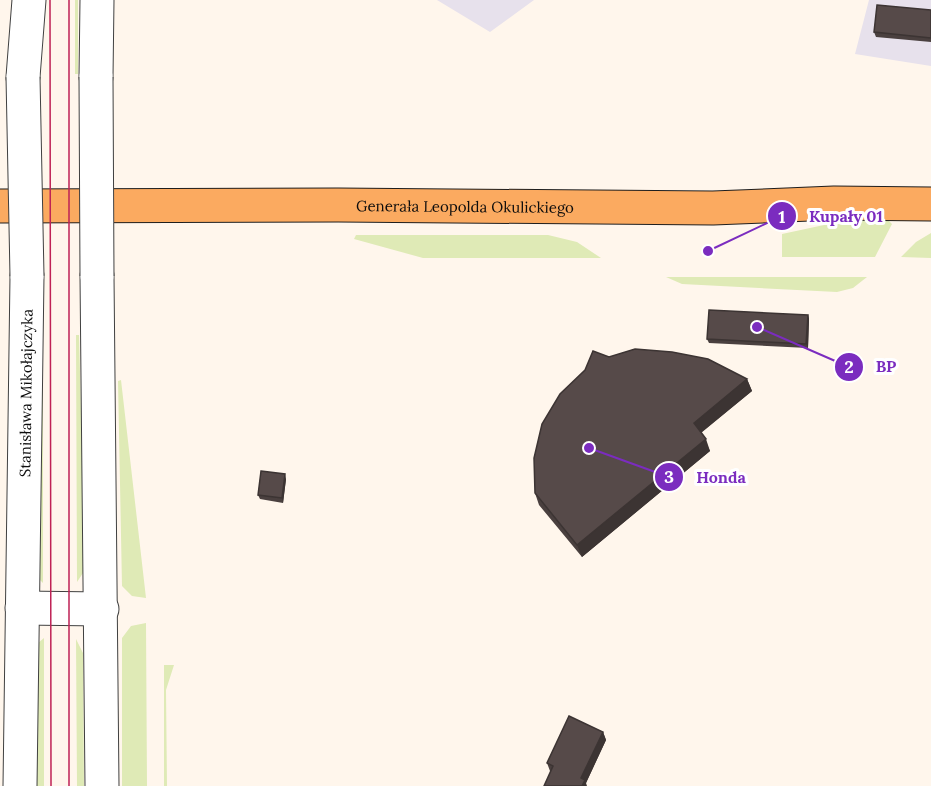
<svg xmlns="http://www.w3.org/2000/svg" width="931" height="786" viewBox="0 0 931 786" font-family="Lora,serif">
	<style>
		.industrial { fill: #e7e1ec }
		.green { fill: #dfeab6 }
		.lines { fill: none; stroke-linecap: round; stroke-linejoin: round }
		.minor-casing { stroke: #404040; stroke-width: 35 }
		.major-casing { stroke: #1e1e1e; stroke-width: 35 }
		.minor { stroke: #fff; stroke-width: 33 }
		.major { stroke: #fbaa60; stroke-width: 33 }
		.tram { stroke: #bf2255; stroke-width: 1.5 }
		.minor-bridge-casing { stroke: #404040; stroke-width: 35; stroke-linecap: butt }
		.minor-bridge { stroke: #fff; stroke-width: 33 }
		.wall { fill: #4a403f }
		.shaded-wall { fill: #3c3433 }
		.building { fill: #564a49; stroke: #3c3433; stroke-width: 1.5 }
		.labels { text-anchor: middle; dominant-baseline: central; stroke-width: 6; stroke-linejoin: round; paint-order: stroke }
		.street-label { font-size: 15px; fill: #0d0d0d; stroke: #fff }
		.leader { fill: none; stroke: #7b2cbf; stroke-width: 2 }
		.callout-dot { fill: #7b2cbf; stroke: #fff; stroke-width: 2 }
		.mark-label { font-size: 18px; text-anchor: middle; font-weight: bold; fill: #fff }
		.callout-label { font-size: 16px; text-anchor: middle; font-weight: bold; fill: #7b2cbf; stroke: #fff; stroke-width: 6; stroke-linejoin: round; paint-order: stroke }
	</style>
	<rect width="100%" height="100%" fill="#fff6ec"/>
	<!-- industrial -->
	<path class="industrial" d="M437,0h97l-44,32z
		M869,0h62v66l-76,-12z"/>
	<!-- green -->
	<path class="green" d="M75,0h3v74h-3z
		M863,220l26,1 3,3 -17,33h-93v-23l56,-12z
		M931,233v25l-30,-1 15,-15z
		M356,235h192l29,7 24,16h-178l-69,-19z
		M666,277h201l-14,11 -16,4 -155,-8z
		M40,335h3v248l-4,-4z
		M76,335h3l6,224 -2,14 -6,9z
		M121,380l25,218 -14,-2 -10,-10 -4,-205z
		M146,623l1,163h-25v-148l9,-12z
		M44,638v148h-10l4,-143z
		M76,639l7,14 1,133h-7z
		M164,665h10l-8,25 1,96h-3z"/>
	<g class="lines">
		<!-- minor casing -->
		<g class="minor-casing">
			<g id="minor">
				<path d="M23,77l6,-77"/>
				<path d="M96,77l1,-77"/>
				<path d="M97,276l5,510"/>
				<path d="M22,608l80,1"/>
				<path id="s1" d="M20,786l7,-510"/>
			</g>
		</g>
		<!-- major casing -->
		<g class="major-casing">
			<g id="major">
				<path id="s2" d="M0,206l338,-1 375,3 121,-5 97,1"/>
			</g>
		</g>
		<!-- minor -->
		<use href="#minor" class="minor"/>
		<!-- major -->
		<use href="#major" class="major"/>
		<!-- tram -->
		<path class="tram" d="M50,0l1,786
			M69,0v786"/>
		<!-- minor-bridge casing -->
		<g class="minor-bridge-casing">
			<path id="minor-bridge" d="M23,77l4,199
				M96,77l1,199"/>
		</g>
		<!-- minor-bridge -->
		<use href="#minor-bridge" class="minor-bridge"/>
	</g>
	<!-- wall -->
	<path class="wall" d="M931,10v32l-55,-5 -2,-5z
		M808,315l1,4 -1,29 -99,-5 -2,-4z
		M609,357l138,22 5,12 -51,42 9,18 -128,106 -43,-52 -4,-12z
		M286,479l-3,24 -23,-4 -2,-4z
		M603,732l3,8 -20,43 -36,-12 -3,-8z"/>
	<!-- shaded-wall -->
	<path class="shaded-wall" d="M808,315l1,4 -1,29 -2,-4z
		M747,379l5,12 -54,44 -4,-12z
		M706,439l4,12 -128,106 -5,-12z
		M285,474l1,5 -3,24 -1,-5z
		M603,732l3,8 -20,43 1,3h-5l-1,-8z"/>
	<!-- building -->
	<path class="building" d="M877,5l54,5v28l-57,-6z
		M709,310l99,5 -2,29 -99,-5z
		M635,349l37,3 36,7 39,20 -53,44 12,16 -129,106 -42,-52 -1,-35 8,-34 18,-30 25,-24 8,-19 16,6z
		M261,471l24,3 -3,24 -24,-3z
		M569,716l34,16 -22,46 4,2 -3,6h-38l9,-20 -6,-3z"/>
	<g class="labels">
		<!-- street labels -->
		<g class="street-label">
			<text stroke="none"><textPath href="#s2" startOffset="465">Generała Leopolda Okulickiego</textPath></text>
			<text stroke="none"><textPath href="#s1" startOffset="393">Stanisława Mikołajczyka</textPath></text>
		</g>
	</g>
	<!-- callouts -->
	<path class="leader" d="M708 251L782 216M757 327L849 367M589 448L669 477"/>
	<g class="callout-dot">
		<circle cx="708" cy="251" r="6"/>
		<circle cx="757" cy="327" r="6"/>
		<circle cx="589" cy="448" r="6"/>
		<circle cx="782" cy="216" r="15"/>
		<circle cx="849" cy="367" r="15"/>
		<circle cx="669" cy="477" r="15"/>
	</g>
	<g class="mark-label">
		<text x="782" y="223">1</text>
		<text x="849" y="373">2</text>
		<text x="669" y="483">3</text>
	</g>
	<g class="callout-label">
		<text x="846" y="222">Kupały 01</text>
		<text x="886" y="372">BP</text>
		<text x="721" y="483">Honda</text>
	</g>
</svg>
